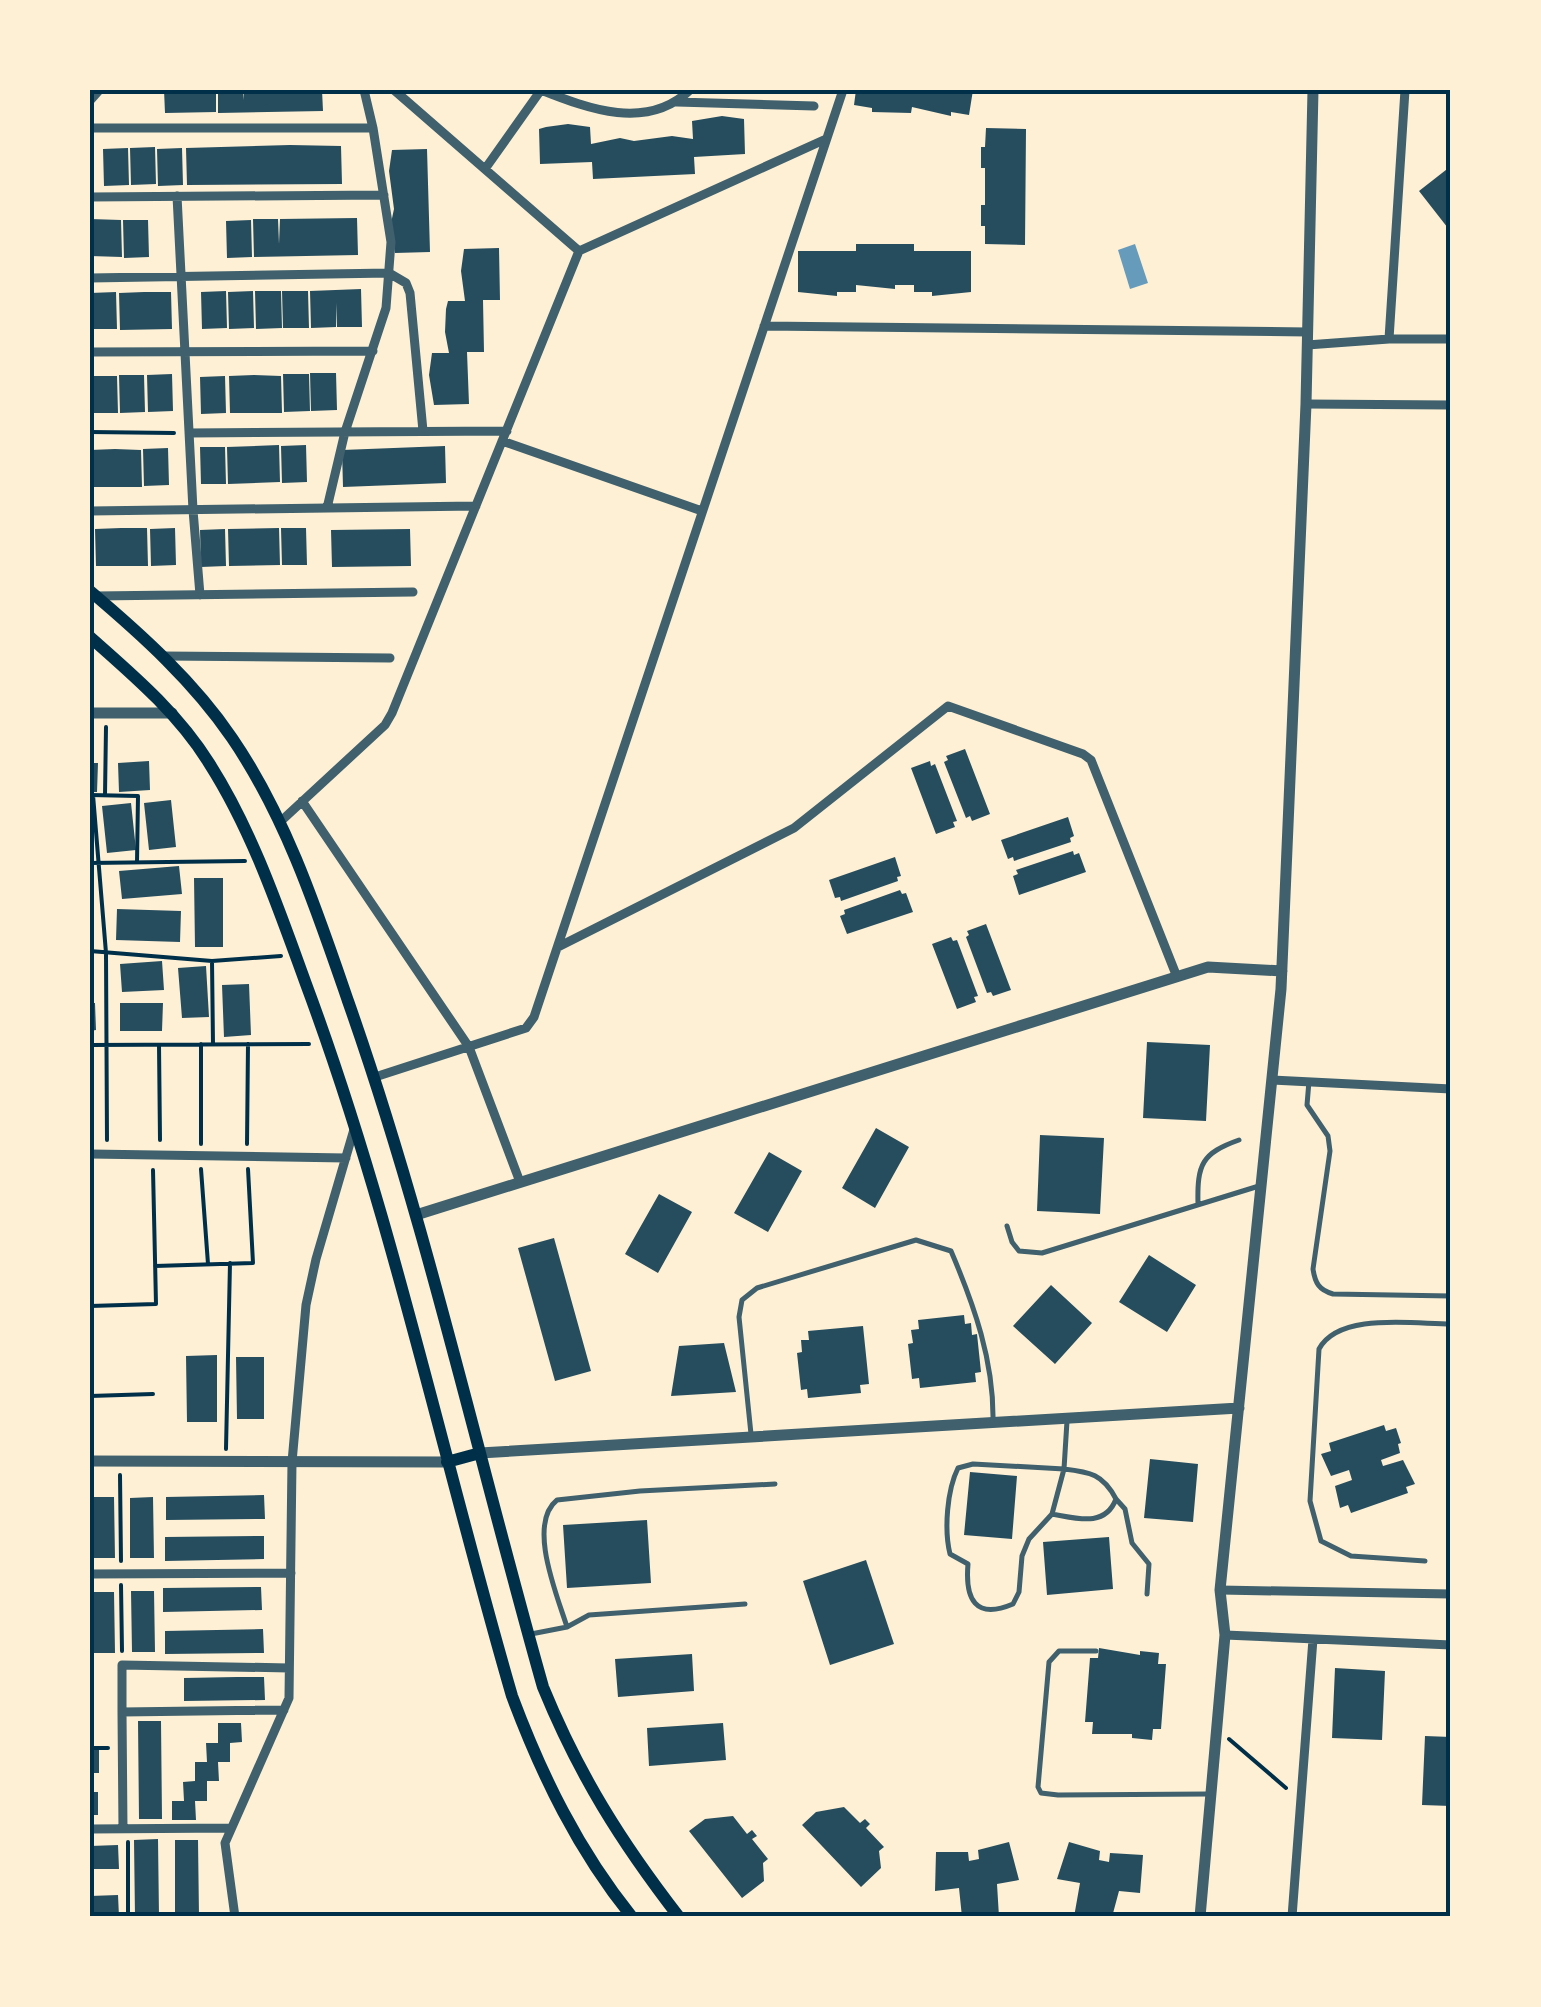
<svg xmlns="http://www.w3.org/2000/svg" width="1541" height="2007" viewBox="0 0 1541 2007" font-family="Signika,sans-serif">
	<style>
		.water { fill: #669bbc }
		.building { fill: #264d5e }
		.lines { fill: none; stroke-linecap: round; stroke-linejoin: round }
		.path { stroke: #003049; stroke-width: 4 }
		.service { stroke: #3f606c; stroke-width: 5 }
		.minor { stroke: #3f606c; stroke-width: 9 }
		.tertiary { stroke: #3f606c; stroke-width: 11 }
		.secondary { stroke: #003049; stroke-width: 12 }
		.neatline { fill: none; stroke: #003049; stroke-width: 4 }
	</style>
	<rect width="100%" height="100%" fill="#fdf0d5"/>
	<!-- water -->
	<path class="water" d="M1135,244l13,39 -18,6 -12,-39z"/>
	<!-- building -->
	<path class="building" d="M164,90h52v22l-51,1z
		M218,90h25v10l1,-10h78l1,21 -105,2z
		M856,90h117l-4,25 -18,-3v4l-39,-9 -1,6 -39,-1v-4l-18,-3z
		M722,116l22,3 1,35 -51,3 1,17 -102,5 -1,-17 -52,2 -1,-35 7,-2 22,-3 22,3 1,17 29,-6 14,3 38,-5 21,3 -1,-18z
		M986,128l40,1 -1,116 -40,-1v-18h-4v-21h4v-37h-4v-21h4z
		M290,145l51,1 1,38 -155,1 -1,-37z
		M155,147l1,37 -25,1 -1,-37z
		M128,148l1,37 -25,1 -1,-37z
		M182,148l1,37 -25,1 -1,-37z
		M427,149l3,103 -35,1 -4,-30 3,-14 -5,-38 3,-21z
		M1451,166v66l-32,-41z
		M357,218l1,37 -104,2 -1,-38h25l1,25 1,-25z
		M90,219l31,1 1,37 -32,-1z
		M123,220h25l1,37 -25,1z
		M251,220l1,37 -25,1 -1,-37z
		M856,244h58v7h57v41l-39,4v-4h-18v-7h-19v4l-39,-4v7h-19v4l-39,-4v-41h58z
		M499,248l1,52h-17l1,52h-17l2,52 -35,1 -5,-30 3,-22h17l-4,-21 1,-23 2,-8h17l-4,-30 3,-22z
		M361,289l1,38h-25l-1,-24v24l-25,1 -1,-37z
		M226,291l1,37 -25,1 -1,-37z
		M253,291l1,37 -25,1 -1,-37z
		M255,291h26l1,37 -26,1z
		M282,291h26l1,37h-26z
		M116,292l1,37h-27v-36z
		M144,292h27l1,37 -52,1 -1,-37z
		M310,373h26l1,37 -26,1z
		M172,374l1,37 -25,1 -1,-37z
		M283,374h26l1,37 -26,1z
		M119,375h25l1,37 -25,1z
		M254,375l27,1 1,37h-52l-1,-37z
		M92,376h25l1,37h-25z
		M225,376l1,37 -25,1 -1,-37z
		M279,445l1,37 -52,2 -1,-37z
		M306,445l1,37 -25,1 -1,-37z
		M445,446l1,37 -103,4 -1,-37z
		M200,447h25l1,37h-25z
		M168,448l1,37 -25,1 -1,-37z
		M115,449l26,1 1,37h-51l-1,-37z
		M121,528h26l1,38h-52l-1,-37z
		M175,528l1,37 -25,1 -1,-37z
		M279,528l1,37 -51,1 -1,-37z
		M281,528h25l1,37h-25z
		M225,529l1,37 -25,1 -1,-37z
		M410,529l1,37 -79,1 -1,-37z
		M965,749l25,65 -18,7 -2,-5 -4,2 -22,-56 4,-2 -2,-4z
		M149,761l1,29 -31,2 -1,-29z
		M930,761l1,5 4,-2 22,57 -4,1 2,5 -19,7 -25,-66z
		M90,763h8l-1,29h-7z
		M171,800l5,47 -27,3 -5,-47z
		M131,803l5,47 -29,3 -5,-47z
		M1068,817l6,19 -4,2 1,4 -57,19 -1,-4 -5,2 -7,-19z
		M1073,851l1,4 5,-2 7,19 -67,23 -6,-19 5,-2 -2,-4z
		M895,857l6,19 -4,1 1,4 -57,20 -1,-4 -5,1 -6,-18z
		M179,866l3,28 -60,5 -3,-28z
		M194,878h29v69h-28z
		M900,890l2,4 4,-1 7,19 -66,22 -7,-18 5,-2 -1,-4z
		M117,909l64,2 -1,31 -64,-2z
		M986,924l25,66 -18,6 -2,-4 -4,1 -21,-56 3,-2 -2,-4z
		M951,937l2,4 4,-1 21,56 -4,1 2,5 -19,7 -25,-65z
		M162,961l2,29 -42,2 -2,-28z
		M206,966l3,51 -27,1 -4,-50z
		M249,984l2,51 -27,2 -2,-52z
		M90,1003h5l1,27 -6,1z
		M120,1003h43l-1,28h-42z
		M1147,1042l63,3 -4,76 -63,-3z
		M876,1128l33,19 -34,61 -33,-20z
		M1040,1135l64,3 -4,76 -63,-3z
		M769,1152l33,19 -34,61 -34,-19z
		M659,1194l33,18 -34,61 -33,-19z
		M554,1238l37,133 -36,10 -37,-133z
		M1149,1255l47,30 -29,47 -48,-30z
		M1051,1285l41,38 -37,41 -42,-38z
		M964,1315l1,9 6,-1 1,12 5,-1 4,38 -6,1 1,9 -56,6 -1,-10 -7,1 -4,-35 5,-1 -2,-13 8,-1 -1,-9z
		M863,1326l6,58 -9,1 1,8 -53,5 -1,-9 -6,1 -4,-37 5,-1 -1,-12h8l-1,-9z
		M724,1343l12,49 -65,4 8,-50z
		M217,1355v67h-30l-1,-66z
		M236,1357h28v62h-27z
		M1384,1425l2,6 10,-3 5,15 -3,1 2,9 -19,7 2,6 20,-6 12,24 -9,3 2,6 -57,20 -3,-8 -8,3 -5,-22 17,-6 -3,-10 -18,6 -10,-22 10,-3 -2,-8z
		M1150,1459l48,5 -5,58 -49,-4z
		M970,1472l47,4 -5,63 -48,-4z
		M264,1495l1,24 -99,1v-23z
		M91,1497h23l1,61h-23z
		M153,1497l1,61h-24v-60z
		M647,1520l4,63 -84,5 -4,-63z
		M264,1536v23l-99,2v-24z
		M1109,1537l4,52 -66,6 -4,-53z
		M866,1560l28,84 -64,21 -27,-84z
		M261,1587l1,23 -99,2v-24z
		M131,1591h23l1,61h-23z
		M91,1592h23l1,61h-24z
		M263,1629l1,24 -99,1v-23z
		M1099,1648l41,7v-4l19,2 -1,11h8l-5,65h-8l-1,11 -20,-2v-4h-40l1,-12h-8l5,-64h8z
		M692,1654l2,37 -76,6 -3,-38z
		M1335,1668l50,3 -3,69 -50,-2z
		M237,1677h27l1,23 -81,1v-23z
		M138,1721h23l1,98h-23z
		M218,1723h23l1,19 -12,1v19h-12l1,19h-12v20h-12l1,19h-24v-19h12l-1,-19 12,-1v-19h12l-1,-19h12z
		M723,1723l3,37 -77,6 -2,-38z
		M1425,1736l26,1v69l-29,-1z
		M90,1750h9v23h-9z
		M90,1792h8v23h-8z
		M844,1807l16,16 5,-4 5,5 -4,4 18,19 -5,4 2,17 -20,19 -59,-62 14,-13z
		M733,1816l14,18 5,-4 5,6 -5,3 16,20 -5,4 1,18 -22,17 -53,-67 16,-12z
		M158,1839l1,78h-24l-1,-77z
		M175,1840h23l1,77h-24z
		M1009,1842l10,38 -22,4 2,33h-37l-3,-29 -24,3 1,-39h32l1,9 10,-2 -1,-9z
		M1069,1842l31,9 -1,9 10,2 1,-9 33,2 -3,38 -21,-2 -7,26h-38l6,-34 -23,-4z
		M118,1845l1,24h-29v-23z
		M118,1895l1,22h-29v-21z"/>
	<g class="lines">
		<!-- path -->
		<path class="path" d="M90,432l84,1
			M90,795l48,1 -1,66
			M93,795l13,158 1,187
			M105,795l1,-68
			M90,863l155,-2
			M90,951l122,10 69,-5
			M212,961l1,83
			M90,1045l219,-1
			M159,1045l1,95
			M201,1144v-100
			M247,1144l1,-100
			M201,1169l7,95
			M155,1266l98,-3 -5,-94
			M91,1304l1,-135
			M90,1306l66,-2 -3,-134
			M90,1396l63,-2
			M226,1449l4,-186
			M120,1475l1,86
			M121,1585l1,66
			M1229,1739l57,49
			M90,1748h18
			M128,1842v75"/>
		<!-- service -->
		<path class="service" d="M1309,1081l-2,24 21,31 2,15 -17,118c2,14 6,21 20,25l118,2
			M1198,1204c-1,-40 4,-51 41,-64
			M1007,1226l5,16 7,9 23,2 217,-67
			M751,1434l-12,-117 3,-17 15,-12 159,-48 35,11c23,54 43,110 42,170
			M1116,1499l9,10 7,34 17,21 -2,30
			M1052,1514c24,4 53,14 64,-15 -13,-25 -26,-27 -52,-30l-12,45 -23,25 -7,17 -3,36 -6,12c-38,16 -48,-5 -45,-40l-18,-10c-6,-24 -3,-64 8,-86l15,-4 91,5 3,-48
			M1425,1561l-74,-5 -30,-15 -11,-40 9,-152c20,-37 94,-25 132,-25
			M567,1627c-10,-32 -40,-103 -10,-127l83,-9 135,-7
			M531,1634l36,-7 22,-12 156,-11
			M1096,1651h-37l-10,11 -11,125 3,6 17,2 150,-1"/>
		<!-- minor -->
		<path class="minor" d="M394,90l185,161
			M541,90c48,19 106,41 149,0
			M677,102l137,4
			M90,128h283
			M485,169l56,-79
			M177,196l16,314 7,85
			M90,197l294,-2
			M90,278l299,-5 17,10 4,10 13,138
			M764,326l544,6
			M1389,339l16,-249
			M1307,345l82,-6h62
			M90,352l283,-1
			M1306,404l145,1
			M189,433l318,-2
			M502,441l200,70
			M327,508l18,-76 41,-124 5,-66 -18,-114 -9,-38
			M90,511l386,-5
			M96,596l317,-4
			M163,656l227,2
			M302,801l167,246 51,135
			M280,822l105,-97 7,-12 187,-462 247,-112
			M558,947l236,-119 154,-122 135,48 8,6 86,217
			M375,1077l151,-49 8,-11 309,-927
			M1272,1080l179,9
			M90,1154l256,4
			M90,1574l201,-1
			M1220,1590l231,4
			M1225,1635l226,10
			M122,1712v-47l167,3
			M90,1829l141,-1
			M123,1829l-1,-117 162,-2
			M235,1917l-10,-74 64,-145 3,-236 14,-157 10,-46 39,-133
			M1292,1917l21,-278"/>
		<!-- tertiary -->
		<path class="tertiary" d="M90,99l8,-9
			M90,713h82
			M416,1215l792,-248 74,4
			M480,1453l759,-45
			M90,1461l357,1
			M1200,1917l25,-282 -5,-45 61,-601 25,-585 7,-314"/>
		<!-- secondary -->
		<path class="secondary" d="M90,591c52,44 104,91 142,147 54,79 85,173 116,263 79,224 130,457 195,686 36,88 78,155 136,230
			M90,637c43,38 88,76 119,126 43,67 70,147 97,221 86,231 137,475 206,712 30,80 66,154 120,221
			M447,1462l33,-9"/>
	</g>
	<!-- border -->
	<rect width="1541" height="2007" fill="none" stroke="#fdf0d5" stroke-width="185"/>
	<rect x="92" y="92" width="1356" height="1822" class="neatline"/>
</svg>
